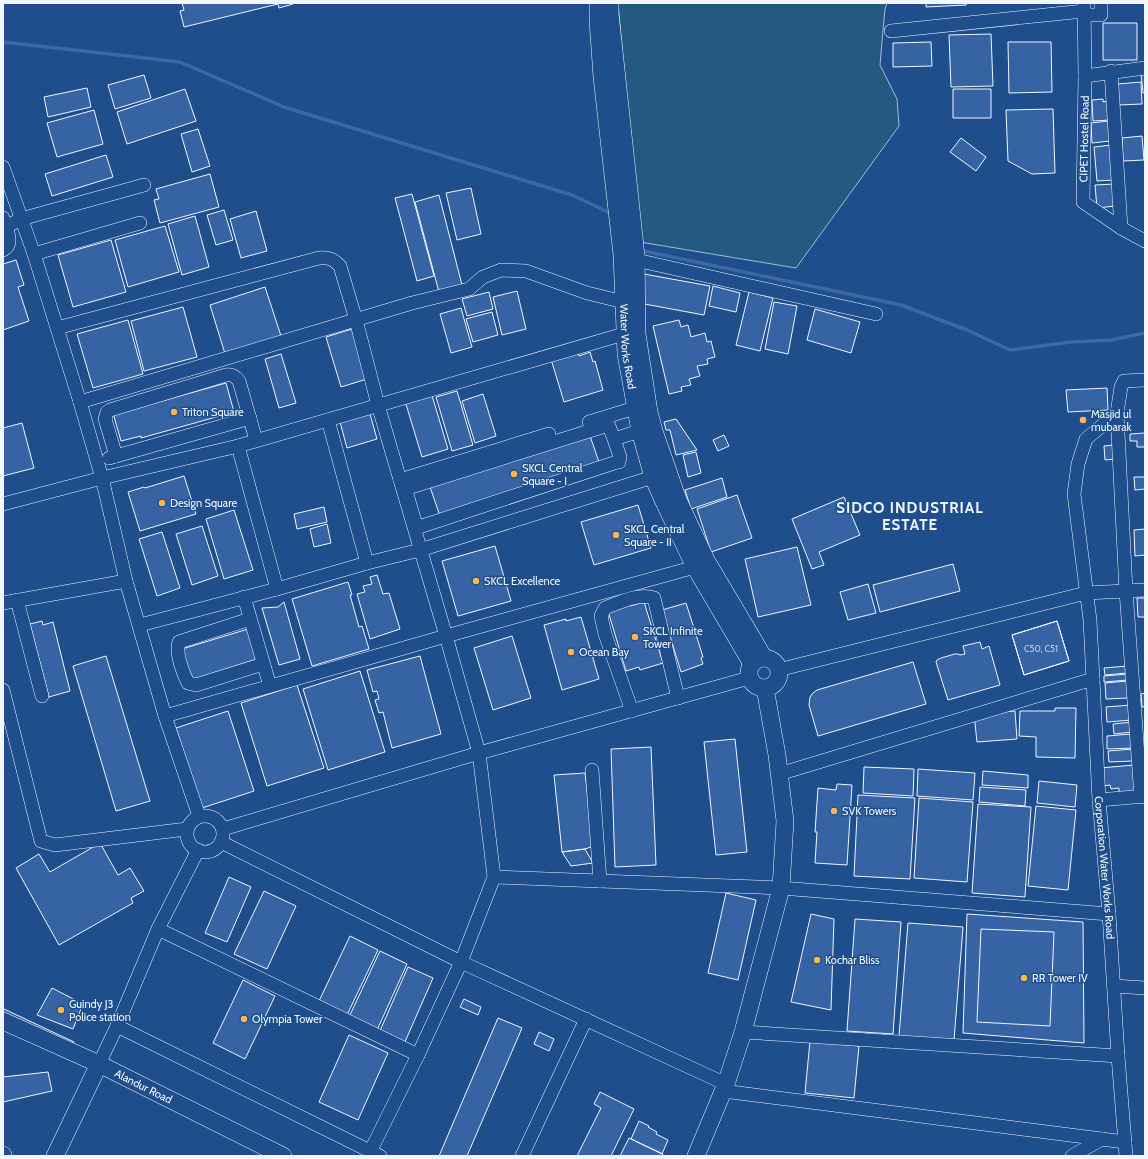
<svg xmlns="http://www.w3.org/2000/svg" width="1148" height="1159" viewBox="0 0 1148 1159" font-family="Cabin,sans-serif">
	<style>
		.green { fill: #245a82; stroke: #a8bbd7 }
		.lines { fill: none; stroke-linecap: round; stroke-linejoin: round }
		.stream { stroke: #3b69a3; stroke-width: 3.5 }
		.building { fill: #3563a3; stroke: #f2f6ff }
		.minor-casing { stroke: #f2f6ff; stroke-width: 14 }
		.major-casing { stroke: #f2f6ff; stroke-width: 18 }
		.minor { stroke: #1f4e8c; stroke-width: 13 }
		.major { stroke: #1f4e8c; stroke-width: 17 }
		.poi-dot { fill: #ffb74d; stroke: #1f4e8c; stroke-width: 1.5 }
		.labels { text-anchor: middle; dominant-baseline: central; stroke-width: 3; stroke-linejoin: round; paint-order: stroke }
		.number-label { font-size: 9px; fill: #c3d1e8 }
		.street-label { font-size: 11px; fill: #f2f6ff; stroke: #1f4e8c }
		.poi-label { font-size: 11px; fill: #f2f6ff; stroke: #1f4e8c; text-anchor: start }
		.district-label { font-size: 15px; font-weight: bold; letter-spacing: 1px; fill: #f2f6ff; stroke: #1f4e8c }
	</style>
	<rect width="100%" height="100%" fill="#1f4e8c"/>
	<!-- green -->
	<path class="green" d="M618,3h269l-2,6 -2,21 -3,35 17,34 2,27 -103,142 -156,-26z"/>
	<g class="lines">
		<!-- stream -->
		<path class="stream" d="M3,42l177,20 104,45 288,88 40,19
			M639,250l262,55 66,25 43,20 61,-8 40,-2 34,-7"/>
	</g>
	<!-- building -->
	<path class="building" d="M182,3h111v1l-14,4 -1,-4 -94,23 -4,-16 4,-1z
		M926,3h40v2l-40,2z
		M1103,23h34v37h-34z
		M991,34l2,52 -42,1 -2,-52z
		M931,42l1,24 -39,1v-24z
		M1008,42h43l1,50 -43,1z
		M1141,74h4v19h-2z
		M144,75l7,23 -36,11 -7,-24z
		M1141,82l1,22 -23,1 -2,-21z
		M87,88l4,19 -43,10 -4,-20z
		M185,89l11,32 -69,23 -10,-32z
		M953,89h38v29h-38z
		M1103,99v3l5,-1 2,19 -17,1 -1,-21z
		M1053,109l2,64 -23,1 -24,-13 -2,-51z
		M94,110l9,34 -46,13 -10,-34z
		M1109,121l1,20 -18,2 -1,-20z
		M198,129l12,37 -18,6 -11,-38z
		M1142,136l2,24 -21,1 -1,-23z
		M961,138l25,19 -10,14 -26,-19z
		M1111,145l3,35 -17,1 -3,-34z
		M106,155l7,22 -61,19 -7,-22z
		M210,174l9,33 -59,16 -6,-23 5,-1 -3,-10z
		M1114,184l1,22 -18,2 -2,-23z
		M471,188l10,46 -24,6 -11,-47z
		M412,194l22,82 -17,5 -22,-83z
		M439,195l23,90 -23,7 -24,-90z
		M224,210l9,30 -17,5 -9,-30z
		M256,211l11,40 -26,7 -11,-39z
		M195,216l14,51 -27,8 -14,-51z
		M165,226l14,46 -51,15 -13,-47z
		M111,240l15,52 -53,15 -15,-52z
		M16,260l8,25 -6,2 11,34 -26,9v-66z
		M644,274l66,12 -6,29 -65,-12z
		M713,286l27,7 -4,19 -27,-6z
		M265,287l17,52 -56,18 -16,-52z
		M517,291l9,38 -24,6 -9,-38z
		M489,292l4,17 -26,7 -5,-17z
		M749,292l24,6 -13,53 -24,-6z
		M774,302l23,4 -9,48 -23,-5z
		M183,307l14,50 -53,14 -13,-50z
		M461,308l11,39 -21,6 -11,-39z
		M815,309l45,13 -9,31 -44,-13z
		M492,312l6,23 -25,7 -7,-23z
		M128,320l15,54 -50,14 -16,-54z
		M679,320l2,7 7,-2 3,12 14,-4 2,9 4,-1 4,16 -8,2 1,5 -11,2 3,10 -11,3 2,6 -10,2 1,4 -13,3 -16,-68z
		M352,329l15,50 -26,8 -15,-50z
		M578,351l1,5 11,-4 3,10 2,-1 8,29 -39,12 -13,-43z
		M281,354l15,49 -17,5 -14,-49z
		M226,383l8,29 -93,26v-2l-20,5 -8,-28 24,-5z
		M1107,388l1,22 -40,2 -2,-22z
		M457,391l16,54 -21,6 -16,-54z
		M431,392l17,57 -26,8 -17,-56z
		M483,394l13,42 -21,7 -13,-42z
		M370,414l7,25 -30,9 -7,-26z
		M676,419l21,31 -21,5 -6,-25h-4l-2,-8z
		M22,423l12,45 -31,8v-48z
		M589,433l11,32 -160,51 -11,-32z
		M1145,433v14h-8v-6h-7v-7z
		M724,435l5,11 -11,5 -5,-11z
		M1114,445l2,14 -11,1 -1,-14z
		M696,452l5,21 -13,4 -5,-22z
		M184,476l12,38 -56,17 -12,-39 16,-5 1,1z
		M1134,477h11v12l-10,1z
		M722,478l5,19 -36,12 -6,-19z
		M737,495l15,43 -41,14 -14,-43z
		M844,497l16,38 -41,17 5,13 -12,4 -20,-50z
		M638,505l13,43 -57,17 -13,-43z
		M324,507l3,15 -30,7 -3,-15z
		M234,510l19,60 -29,9 -18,-60z
		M327,524l4,19 -17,4 -4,-18z
		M202,526l16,50 -26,9 -16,-51z
		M1145,529v26l-10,1 -1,-26z
		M162,532l18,56 -23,8 -18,-57z
		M495,546l16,55 -53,15 -16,-55z
		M797,547l14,58 -53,12 -13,-58z
		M953,564l7,27 -80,21 -7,-27z
		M377,575l6,19 6,-1 11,36 -30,10 -13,-45 8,-2 -2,-6 9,-2 -2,-7z
		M348,582l4,13h-2l9,32 3,-1 7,23 -57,17 -20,-67z
		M868,584l8,29 -28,7 -8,-28z
		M1137,598h8v19h-7z
		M284,602l16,57 -21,6 -17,-57 16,-1z
		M644,602l19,61 -23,7 -1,-3 -13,4 -18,-60 22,-7v2z
		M686,603l17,54 -2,1 2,6 -22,8 -19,-62z
		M581,617l18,62 -37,11 -18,-65 22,-6v2z
		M42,621l1,4 10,-3 17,69 -21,6 -19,-73z
		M1057,621l12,40 -45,14 -12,-40z
		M1057,621l12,40 -45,14 -12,-40z
		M248,629l10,31 -67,20 -9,-31z
		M512,636l19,62 -38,12 -19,-62z
		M980,642l2,7 7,-3 11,39 -52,15 -12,-38 1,-2 4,-2 14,-4h3l2,1 5,-1 -2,-8z
		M106,656l44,145 -34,10 -43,-145z
		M420,656l21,78 -49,14 -9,-36 -4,1 -4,-13 4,-1 -2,-8 -4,1 -6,-22z
		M913,662l13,42 -108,32 -9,-31 1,-8 3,-4 4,-3z
		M1127,666v7l-22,2 -1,-7z
		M360,671l25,81 -57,18 -25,-81z
		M1128,674v6l-24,2v-6z
		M1127,681l1,17 -22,1 -1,-16z
		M297,685l27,83 -57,18 -26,-83z
		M1145,693v14h-3l-1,-13z
		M1131,705l1,15 -25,2 -1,-15z
		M1055,708h21l-1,50 -39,-1v-20l-17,-1 1,-25h35z
		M228,711l26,80 -52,17 -26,-80z
		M1015,711l2,28 -40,3 -3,-28z
		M1133,722v10l-19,2 -1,-10z
		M1132,734l1,14 -26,1v-13z
		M735,739l12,113 -31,3 -12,-113z
		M651,747l5,118 -41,2 -4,-118z
		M1133,749v12l-24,1 -1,-11z
		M1134,765l1,27 -16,1v-5l-8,1 -1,-4 -8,1 -2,-18z
		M864,767l50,2 -1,27 -50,-3z
		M918,769l57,4 -2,27 -56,-4z
		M983,771l45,4v13l-46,-3z
		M585,773l9,73 -9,3 -23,3 -8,-77z
		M1039,781l38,4 -2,22 -38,-4z
		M837,784l15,1 -5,80 -32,-2 2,-31h-2l3,-44 18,2z
		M980,787l46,3 -1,16 -46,-4z
		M858,795l57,3 -5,81 -56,-3z
		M919,798l54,4 -6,80 -53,-4z
		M978,804l53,3 -6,90 -53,-4z
		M1036,806l40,4 -8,80 -40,-4z
		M100,843l18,32 12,-7 14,23 -13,7 2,5 -74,42 -43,-77 23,-14 11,18z
		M585,849l8,14 -22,3 -9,-14z
		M229,877l22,10 -24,55 -22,-9z
		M264,891l32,15 -29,63 -33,-15z
		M726,893l30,7 -18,80 -30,-7z
		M811,914l23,5 -3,91 -40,-8z
		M967,914l116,8 1,121 -121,-10z
		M855,919l46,3 -8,112 -46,-3z
		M908,923l55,4 -9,113 -55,-4z
		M981,929l73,3 -4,94 -73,-4z
		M350,936l28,14 -31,65 -28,-14z
		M380,951l27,13 -30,66 -28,-13z
		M408,967l25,11 -29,66 -25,-11z
		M243,980l32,16 -30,63 -32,-16z
		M52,988l31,16 -10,25 -36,-14z
		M464,999l17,8 -3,8 -18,-8z
		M4,1009l70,33 -4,7 -67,-31v-6z
		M498,1018l24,10 -55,128h-28z
		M539,1032l15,7 -5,12 -15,-7z
		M349,1035l39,18 -30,67 -39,-18z
		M810,1041l49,5 -5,52 -49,-5z
		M48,1072l4,19 -49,11v-25z
		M600,1092l34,17 -23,47h-34l24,-48 -7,-4z
		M639,1121l10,5 -1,1 9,5 -1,2 12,6 -6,14 -31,-15z
		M629,1138l34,16 -1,2h-42z"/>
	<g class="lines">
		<!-- minor casing -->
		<g class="minor-casing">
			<g id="minor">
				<path d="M1084,3l1,73 -2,126 38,26 24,13"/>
				<path d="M1084,15h17v-12"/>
				<path d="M891,31l193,-20"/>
				<path d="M1111,71l10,157"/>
				<path d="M1085,76l60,-8"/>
				<path d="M3,167l31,87 46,148 22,76 24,103 39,135 34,100"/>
				<path d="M3,218c3,10 12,26 0,32"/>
				<path d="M6,227l15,-8 123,-34"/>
				<path d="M34,254l106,-31"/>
				<path d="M636,260l240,54"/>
				<path d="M57,328l262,-70c10,-1 14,1 21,8l16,54 22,85 68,231 33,117 15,124 -33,85 -43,93 -48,97"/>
				<path d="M80,402l332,-99 57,-14 14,-12 18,-7 25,1 61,22 37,9h9"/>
				<path id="s1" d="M1117,413l-31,26 -8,25 -4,30 16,126 9,180 10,114 9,142 8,100"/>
				<path d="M328,420l39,143"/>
				<path d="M589,422l46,-14"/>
				<path d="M614,439l6,18 -1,5h-2l-198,65 -3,-2 -10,-34 1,-2 1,-1 197,-62h4l5,13 26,-8"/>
				<path d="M238,446l39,143"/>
				<path d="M116,456l-11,-37 2,-7 3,-2 116,-35c6,-1 9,1 13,6l17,59"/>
				<path d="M109,458l141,-40"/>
				<path d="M400,480l149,-46"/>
				<path d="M3,504l99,-26 136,-32 386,-112"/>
				<path d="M244,597l26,89"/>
				<path d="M17,600l25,96"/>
				<path d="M3,603l123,-22"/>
				<path d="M250,619l-71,23c-4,11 4,31 9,41l8,2 67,-21"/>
				<path d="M140,625l137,-36 90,-26 53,-13 233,-73"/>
				<path d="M778,670l308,-77 59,-3"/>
				<path d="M3,690l38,151 14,4 132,-16"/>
				<path d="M632,711l-27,-77 -4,-18 4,-8c15,-6 33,-15 49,-10l24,100"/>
				<path d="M165,716l281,-80 249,-69"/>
				<path d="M592,770l8,111"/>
				<path d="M779,774l314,-95"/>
				<path d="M1141,797l-15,-206 -9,-178 4,-26 3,-6 21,-1"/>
				<path d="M1099,800l46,-4"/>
				<circle cx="205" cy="834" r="18"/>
				<path d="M223,829l256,-76 270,-75"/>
				<path d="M221,842l240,120 265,122"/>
				<path d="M494,877l287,11 328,26"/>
				<path d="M158,929l260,126"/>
				<path d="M1114,986l31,2"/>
				<path d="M117,1026l263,130"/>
				<path d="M743,1032l375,24"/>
				<path d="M99,1064l18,-38 41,-97 40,-79"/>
				<path d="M723,1091l402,51"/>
				<path d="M522,1156l64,-137"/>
				<path d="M1072,1156l30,-17"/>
			</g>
		</g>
		<!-- major casing -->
		<g class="major-casing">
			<g id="major">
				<path id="s2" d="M598,3v18l4,56 20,178 4,99 14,77 13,46 12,27 30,63 57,97"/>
				<path d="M610,3v11l24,223 2,20 1,77 12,78 5,19 24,69 28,60 58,98"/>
				<circle cx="764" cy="673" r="15"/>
				<path id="s3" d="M3,1021l96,43 184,92"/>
				<path d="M3,1155v1"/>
				<path d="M55,1156l44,-92"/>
				<path d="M696,1156l30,-72 17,-52 38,-144 4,-67 -8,-66 -12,-67"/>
			</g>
		</g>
		<!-- minor -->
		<use href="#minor" class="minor"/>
		<!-- major -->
		<use href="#major" class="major"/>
	</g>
	<!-- markers -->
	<g class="poi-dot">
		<circle cx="174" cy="412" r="4"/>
		<circle cx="1083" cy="420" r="4"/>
		<circle cx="514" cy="474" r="4"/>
		<circle cx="162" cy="503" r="4"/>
		<circle cx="616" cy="535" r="4"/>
		<circle cx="476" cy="581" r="4"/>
		<circle cx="635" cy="637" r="4"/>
		<circle cx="571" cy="652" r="4"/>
		<circle cx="834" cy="811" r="4"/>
		<circle cx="817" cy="960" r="4"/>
		<circle cx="1024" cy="978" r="4"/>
		<circle cx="61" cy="1010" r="4"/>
		<circle cx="244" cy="1019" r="4"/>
	</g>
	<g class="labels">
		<!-- number labels -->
		<g class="number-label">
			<text x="1041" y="648">C50, C51</text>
		</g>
		<!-- street labels -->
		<g class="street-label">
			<text transform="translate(1084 139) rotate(-89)">CIPET Hostel Road</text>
			<text stroke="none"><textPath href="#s2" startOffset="345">Water Works Road</textPath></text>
			<text stroke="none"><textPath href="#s1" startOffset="472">Corporation Water Works Road</textPath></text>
			<text stroke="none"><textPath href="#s3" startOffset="155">Alandur Road</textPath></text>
		</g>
		<!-- poi labels -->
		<g class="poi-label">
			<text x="182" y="412">Triton Square</text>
			<text x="1091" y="414">Masjid ul<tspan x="1091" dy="13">mubarak</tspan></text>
			<text x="522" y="468">SKCL Central<tspan x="522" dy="13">Square - I</tspan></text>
			<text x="170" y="503">Design Square</text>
			<text x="624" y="529">SKCL Central<tspan x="624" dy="13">Square - II</tspan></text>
			<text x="484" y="581">SKCL Excellence</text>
			<text x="643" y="631">SKCL Infinite<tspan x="643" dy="13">Tower</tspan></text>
			<text x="579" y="652">Ocean Bay</text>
			<text x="842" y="811">SVK Towers</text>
			<text x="825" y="960">Kochar Bliss</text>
			<text x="1032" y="978">RR Tower IV</text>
			<text x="69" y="1004">Guindy J3<tspan x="69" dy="13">Police station</tspan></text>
			<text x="252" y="1019">Olympia Tower</text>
		</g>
		<!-- district labels -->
		<g class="district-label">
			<text x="910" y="508">SIDCO INDUSTRIAL<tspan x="910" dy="17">ESTATE</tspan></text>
		</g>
	</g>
	<!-- border -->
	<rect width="1148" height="1159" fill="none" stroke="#f2f6ff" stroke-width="8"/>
</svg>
